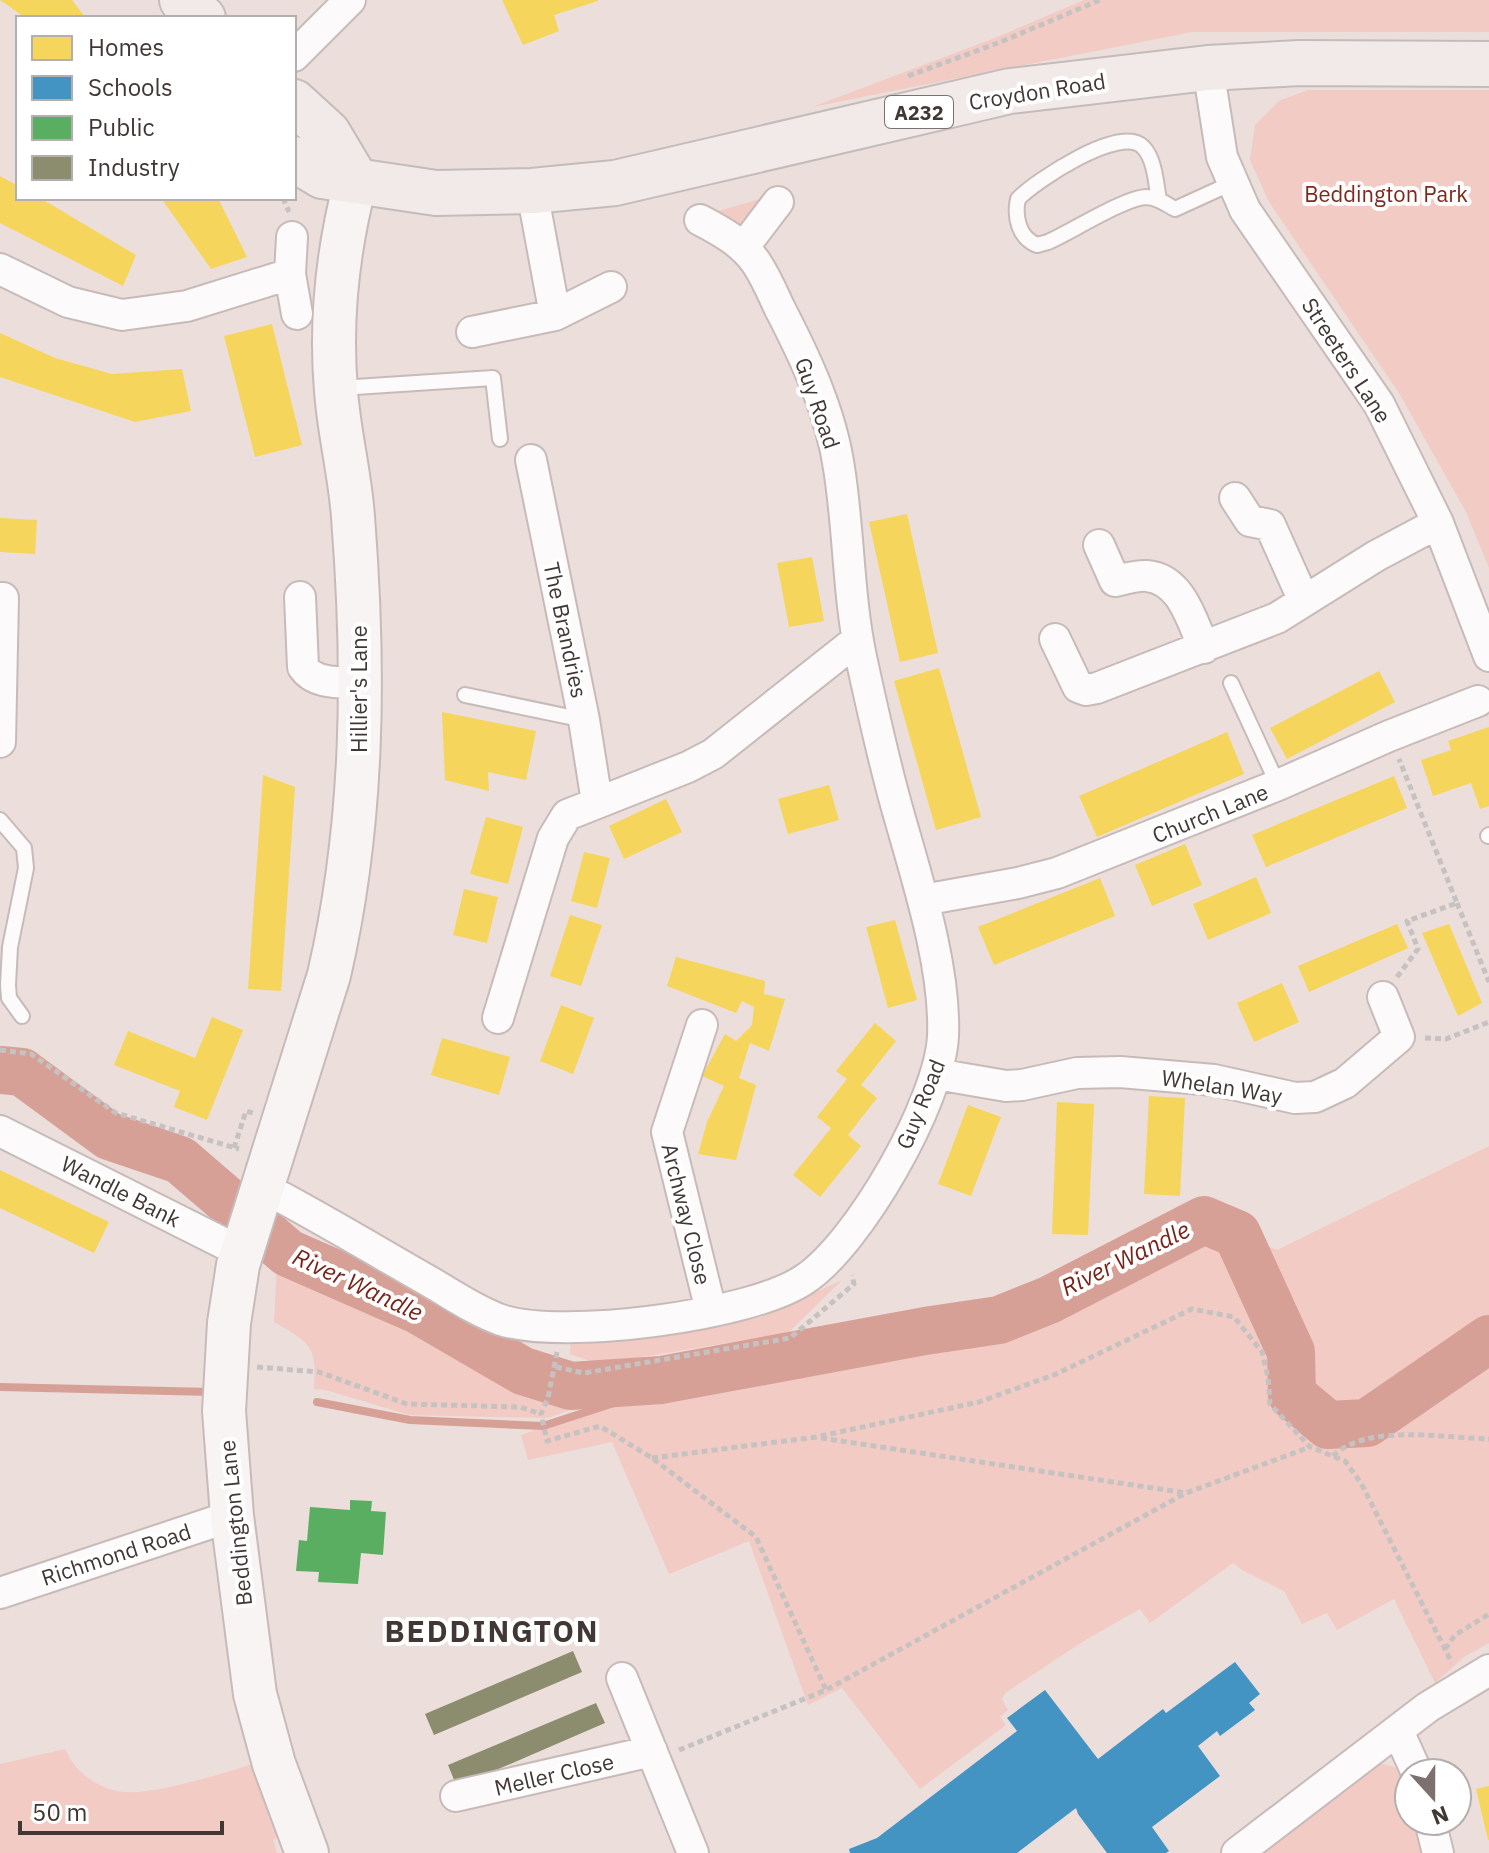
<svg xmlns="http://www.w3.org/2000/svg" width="1489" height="1853" viewBox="0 0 1489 1853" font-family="'IBM Plex Sans',sans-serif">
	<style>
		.green { fill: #f2cbc4 }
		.homes { fill: #f6d55c }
		.schools { fill: #4393c3 }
		.public { fill: #5aae61 }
		.industry { fill: #8c8c6e }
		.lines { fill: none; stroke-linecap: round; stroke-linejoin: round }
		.stream { stroke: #d7a096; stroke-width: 8 }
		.river { stroke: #d7a096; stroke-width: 48 }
		.service-casing { stroke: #c7bbba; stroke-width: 18 }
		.minor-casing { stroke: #c7bbba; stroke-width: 34 }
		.secondary-casing { stroke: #c7bbba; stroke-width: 46 }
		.trunk-casing { stroke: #c3bcbb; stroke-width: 48 }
		.path { stroke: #c6c2c1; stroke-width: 5; stroke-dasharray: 6 4; stroke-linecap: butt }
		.service { stroke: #fcfafa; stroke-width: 14 }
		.minor { stroke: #fcfafa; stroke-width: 30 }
		.secondary { stroke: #f8f4f4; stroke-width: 42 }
		.trunk { stroke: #f2eae9; stroke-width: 44 }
		.labels { text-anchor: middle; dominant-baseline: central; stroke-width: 8; stroke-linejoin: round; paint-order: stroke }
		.shield { fill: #fff; stroke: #7a7372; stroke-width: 2 }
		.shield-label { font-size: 20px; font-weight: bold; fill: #413735 }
		.street-label { font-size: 22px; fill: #413735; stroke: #fff }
		.park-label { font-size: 22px; fill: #7e281d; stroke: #fff }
		.water-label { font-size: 24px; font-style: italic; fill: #782218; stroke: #fff }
		.district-label { font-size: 30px; font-weight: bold; letter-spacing: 2px; fill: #413735; stroke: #fff }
	</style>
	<rect width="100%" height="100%" fill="#ecdedb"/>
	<!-- green -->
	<path class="green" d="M1084,0h405v32h-297l-380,75 183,-69z
		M1308,90h181v478l-23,-56 -67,-119 -130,-191 -19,-42 5,-35 24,-24z
		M771,196l-32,37 -35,-18z
		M1489,1146v497l-25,14 -29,26 -41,-84 -57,31 -10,-17 -25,11 -18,-33 -42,-21 -9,-7 -83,60 -10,-14 -53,30 -82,54 -3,6 6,11 -8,7 6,8 -86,64 -78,-101 -34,17 -59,-164 -80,33 -57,-132 -84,18 -7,-25 93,-32 47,-23 264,-49 74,-11 50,-20 155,-80 73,30z
		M277,1263l163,69 108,66 55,-1 -55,21 -139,-3 -83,-25 -12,-1c3,-43 -3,-46 -40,-67z
		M842,1280l-54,53 -190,31 -28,-10 1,-16 53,1 72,-8 65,-14z
		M65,1749c10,22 27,36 52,42 31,7 110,-19 142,-29l27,69 -13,9 4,13h-277v-89z
		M1379,1764c34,1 30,31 30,57h10l8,32h-172l117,-88z"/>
	<!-- homes -->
	<path class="homes" d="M0,0h72l14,18h-60z
		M502,0h96v1l-44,14 5,16 -36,14z
		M0,176l18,10v12h22l96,57 -13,31 -123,-63z
		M161,198h57l29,59 -36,12z
		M272,324l30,121 -47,12 -31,-121z
		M0,333l55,25 57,16 70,-5 9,42 -56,11 -135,-45z
		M907,514l31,139 -38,9 -31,-140z
		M0,518l37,2 -2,34 -35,-2z
		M812,557l12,64 -35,6 -12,-64z
		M939,668l42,149 -45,13 -42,-149z
		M1379,671l16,31 -108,57 -17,-31z
		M442,712l94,19 -10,49 -38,-8 1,19 -44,-11z
		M1489,727v79l-9,3 -9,-26 -38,13 -12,-36 30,-10 -3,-9z
		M1227,732l17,42 -147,63 -18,-41z
		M263,775l32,12 -14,204 -33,-2z
		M1394,776l13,32 -141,59 -14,-32z
		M829,785l10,35 -51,14 -10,-35z
		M666,799l16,33 -58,27 -15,-33z
		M486,817l37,10 -15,57 -38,-10z
		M1185,844l17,41 -50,21 -17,-41z
		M584,852l26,6 -13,50 -26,-7z
		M1256,877l15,36 -63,27 -15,-36z
		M1100,878l15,38 -121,49 -16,-38z
		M464,889l34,8 -11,46 -34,-8z
		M570,915l32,10 -21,61 -31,-10z
		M895,920l22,80 -29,8 -22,-81z
		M1397,924l11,24 -99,44 -11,-26z
		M1449,924l33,79 -24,13 -36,-83z
		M676,957l89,24 -1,13 21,5 -16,52 -19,-8 -11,35 17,7 -20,75 -38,-6 9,-32 17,-36 -22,-10 23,-42 11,7 16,-16 2,-18 -12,-6 -6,12 -69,-27z
		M1282,983l17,39 -45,20 -17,-39z
		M561,1005l33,13 -21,56 -33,-13z
		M212,1017l31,13 -36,90 -33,-13 6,-16 -66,-26 14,-34 67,27z
		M875,1023l21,18 -35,44 16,13 -29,37 13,11 -41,51 -27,-22 38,-47 -14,-11 30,-38 -11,-8z
		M442,1038l68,19 -11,38 -68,-20z
		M1149,1096l36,2 -5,98 -36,-2z
		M1057,1102l37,2 -6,131 -36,-1z
		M968,1105l33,12 -30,79 -33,-12z
		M0,1170l109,52 -15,31 -94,-45z
		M1489,1786v54h-1l-12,-51z"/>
	<!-- schools -->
	<path class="schools" d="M1235,1662l25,32 -11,9 6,7 -35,26 -3,-5 -19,15 22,30 -68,51 17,24 -3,2h-59l-29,-39 -2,-6 -59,45h-167l-1,-4 28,-11 140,-107 -10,-13 38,-28 53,69 65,-50 3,4z"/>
	<!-- public -->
	<path class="public" d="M350,1500l22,1 -1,10 15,1 -3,43 -22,-2 -3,31 -40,-2 1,-10 -23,-1 3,-31 8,1 3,-34 40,3z"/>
	<!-- industry -->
	<path class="industry" d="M573,1651l9,21 -148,63 -9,-21z
		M596,1703l9,20 -148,64 -9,-22z"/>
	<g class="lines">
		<!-- stream -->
		<path class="stream" d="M0,1387l211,5
			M317,1402l93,18 133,6 71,-23 47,-23"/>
		<!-- river -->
		<path class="river" d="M0,1070l22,2 87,64 71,24 108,93 130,57 105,61 48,15 90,-6 264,-49 74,-11 50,-20 155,-80 33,14 54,118 1,43 36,30 39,-2 122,-84"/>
		<!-- service casing -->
		<g class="service-casing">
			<path id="service" d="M1159,200c-3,-16 -4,-41 -16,-53 -22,-23 -108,34 -125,52 -4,18 1,39 19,46l11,-3c23,-10 76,-44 98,-45 11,0 20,7 29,12l57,-26
				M340,388l153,-10 7,61
				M1231,683l47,102
				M465,695l119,25
				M0,820l24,28 2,20 -16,79 -2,38 1,13 13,18
				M1488,836l1,-1"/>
		</g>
		<!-- minor casing -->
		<g class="minor-casing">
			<path id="minor" d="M294,56l56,-56
				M1208,68l14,89 23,53 134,194 59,119 51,133
				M532,191l23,124
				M292,237l-2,37 7,40
				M743,248l35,-46
				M0,269l68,33 54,13 65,-9 103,-32
				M472,332l83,-17 56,-28
				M531,460l53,260 13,82
				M1235,498l15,23 20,4 34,76
				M1099,545l16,36c10,-2 22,-6 32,-5 35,3 45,46 57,72
				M300,597l3,70c12,18 38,15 57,16
				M0,598h3l-3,144
				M1055,639l23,48 8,3 11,-2 180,-70 99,-62 62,-33
				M923,900l95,-17 39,-10 221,-88 111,-49 89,-35
				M498,1018l55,-180 14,-23 121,-48 25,-13 144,-114
				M702,1025l-35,107 44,179
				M936,1074l70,12 16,-1 55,-12 43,-1 94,8 81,18 20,-1 30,-14 54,-46 -16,-40
				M0,1131l241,121
				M261,1189l22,9c48,26 95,54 142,81 25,14 50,32 76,41 61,20 251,-4 304,-41 54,-36 135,-178 138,-243 3,-70 -27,-160 -46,-228 -14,-50 -25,-100 -36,-151 -13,-62 -12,-127 -22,-189 -8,-56 -34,-111 -60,-161 -7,-15 -14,-32 -24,-46 -14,-19 -34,-30 -55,-41
				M0,1593l232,-77
				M622,1678l71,175
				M1398,1731l19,42
				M456,1796l196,-45
				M1430,1821l8,32
				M1237,1853l191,-146 61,-37"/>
		</g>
		<!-- secondary casing -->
		<g class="secondary-casing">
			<path id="secondary" d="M307,1853l-33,-89 -19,-70 -23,-178 -8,-105 5,-88 9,-58 91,-290c35,-151 36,-304 24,-458 -3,-43 -14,-84 -17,-126 -6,-71 2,-143 20,-211"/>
		</g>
		<!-- trunk casing -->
		<g class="trunk-casing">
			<path id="trunk" d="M182,0l21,18
				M294,102l34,31 28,47
				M294,159l28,17 114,17 96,-2 83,-8 395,-92 198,-23 91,-5 190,1"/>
		</g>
		<!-- path -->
		<path class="path" d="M908,76l90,-33 102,-43
			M283,198l6,14
			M1457,903l32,79
			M1397,977l21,-28 -11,-28 50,-18 -58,-144
			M1425,1038l21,1 43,-17
			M0,1050l31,4 85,59 123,36
			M234,1148l12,-37 7,2
			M557,1352l-9,46 -7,16 6,27 53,-15 52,32 104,79 70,153
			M257,1367l62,5 88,32 113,3 21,7
			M556,1367l28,6 206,-35 64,-54 -2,-9
			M821,1438l365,55 124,-46
			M1333,1456c34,-33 112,-18 156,-17
			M652,1458l164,-21 163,-35 77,-28 136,-65 42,8 28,35 6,25 2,27 40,43 35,14 16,22 91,180
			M1445,1649l10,-14 34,-21
			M679,1750l147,-60 360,-197"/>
		<!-- service -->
		<use href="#service" class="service"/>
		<!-- minor -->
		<use href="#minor" class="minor"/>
		<!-- secondary -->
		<use href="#secondary" class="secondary"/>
		<!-- trunk -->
		<use href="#trunk" class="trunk"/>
	</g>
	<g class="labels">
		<!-- shield labels -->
		<rect class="shield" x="885" y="96" width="68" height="32" rx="6"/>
		<g class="shield-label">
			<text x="919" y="112">A232</text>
		</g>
		<!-- street labels -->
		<g class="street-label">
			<text transform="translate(1037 91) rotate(-9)">Croydon Road</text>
			<text transform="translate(1347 360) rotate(57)">Streeters Lane</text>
			<text transform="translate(818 403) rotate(71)">Guy Road</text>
			<text transform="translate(566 630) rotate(78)">The Brandries</text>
			<text transform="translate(358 689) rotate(-90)">Hillier's Lane</text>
			<text transform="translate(1210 813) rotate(-22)">Church Lane</text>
			<text transform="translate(1222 1086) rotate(9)">Whelan Way</text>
			<text transform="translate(920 1104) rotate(-68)">Guy Road</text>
			<text transform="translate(121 1191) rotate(27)">Wandle Bank</text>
			<text transform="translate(687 1214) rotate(76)">Archway Close</text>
			<text transform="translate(235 1523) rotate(-96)">Beddington Lane</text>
			<text transform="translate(116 1554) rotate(-18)">Richmond Road</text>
			<text transform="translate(554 1774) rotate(-13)">Meller Close</text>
		</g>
		<!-- park labels -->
		<g class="park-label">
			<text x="1386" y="193">Beddington Park</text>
		</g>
		<!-- water labels -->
		<g class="water-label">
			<text transform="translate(1125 1258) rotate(-26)">River Wandle</text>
			<text transform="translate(358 1284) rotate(25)">River Wandle</text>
		</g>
		<!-- district labels -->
		<g class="district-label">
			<text x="492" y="1630">BEDDINGTON</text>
		</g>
	</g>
	<!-- legend -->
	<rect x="16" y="16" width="280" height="184" fill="#ffffff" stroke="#b3afae" stroke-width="2"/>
	<rect x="32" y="36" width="40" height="24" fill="#f6d55c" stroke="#b3afae" stroke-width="2"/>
	<text x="88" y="56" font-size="24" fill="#413735">Homes</text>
	<rect x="32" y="76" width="40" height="24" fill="#4393c3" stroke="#b3afae" stroke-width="2"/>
	<text x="88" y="96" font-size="24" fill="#413735">Schools</text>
	<rect x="32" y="116" width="40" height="24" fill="#5aae61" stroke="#b3afae" stroke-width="2"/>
	<text x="88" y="136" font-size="24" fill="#413735">Public</text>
	<rect x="32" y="156" width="40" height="24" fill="#8c8c6e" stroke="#b3afae" stroke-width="2"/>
	<text x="88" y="176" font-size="24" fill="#413735">Industry</text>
	<!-- north arrow -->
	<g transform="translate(1433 1797) rotate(159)"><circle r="38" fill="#ffffff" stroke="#b3afae" stroke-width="2"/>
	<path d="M0-6L14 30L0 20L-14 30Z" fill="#7d716f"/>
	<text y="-12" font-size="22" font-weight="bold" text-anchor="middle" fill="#413735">N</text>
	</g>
	<!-- scale -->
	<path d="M20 1821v12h202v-12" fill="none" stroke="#413735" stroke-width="4"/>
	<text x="32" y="1821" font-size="24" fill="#413735" stroke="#ffffff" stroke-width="6" paint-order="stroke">50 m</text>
</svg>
